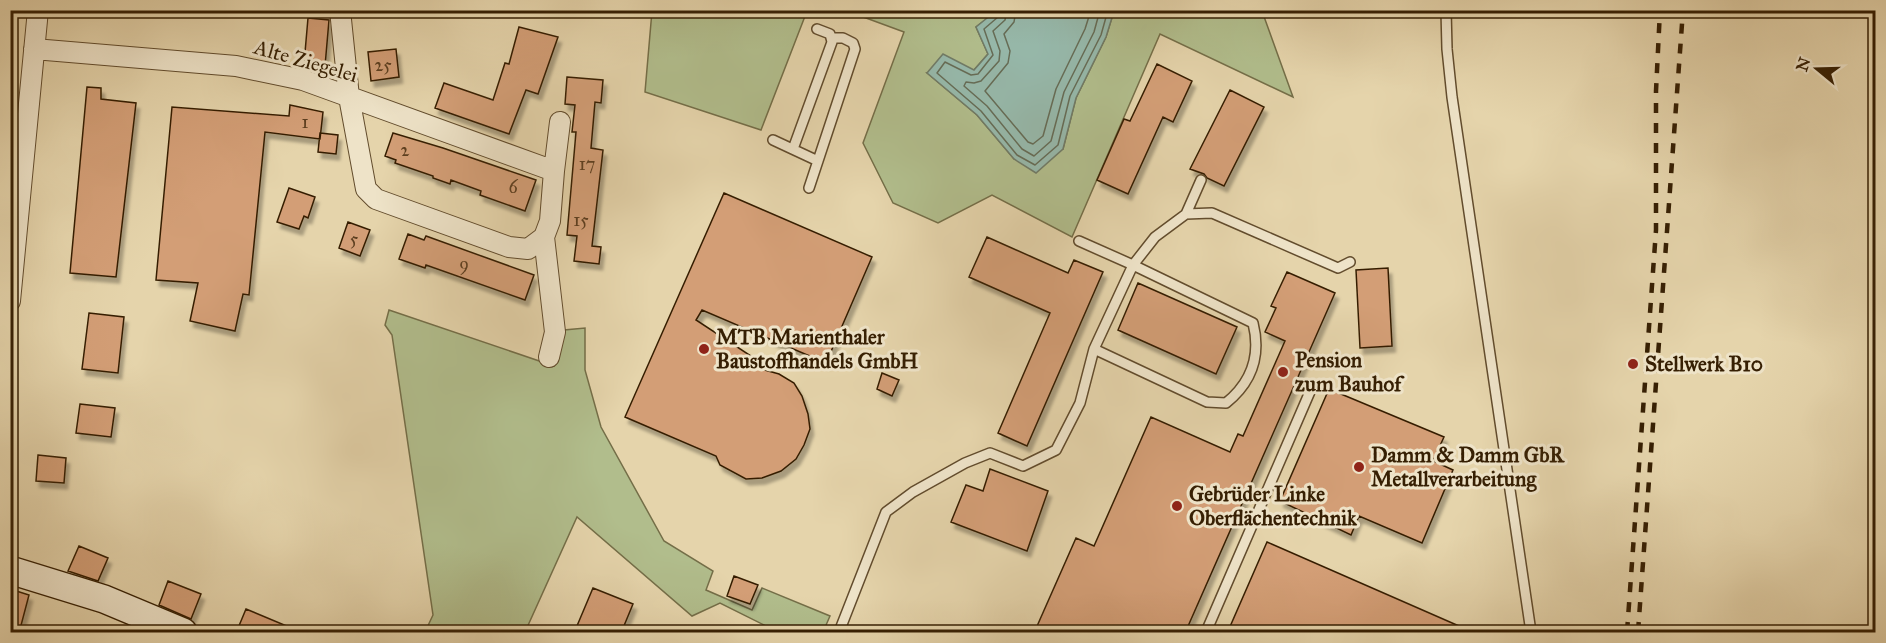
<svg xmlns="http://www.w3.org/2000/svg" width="1886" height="643" viewBox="0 0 1886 643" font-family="'IM FELL Great Primer',serif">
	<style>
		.green { fill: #b1bd8c; stroke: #746e48; stroke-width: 1.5 }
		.water { fill: #96b8aa; stroke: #707b67; stroke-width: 1.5 }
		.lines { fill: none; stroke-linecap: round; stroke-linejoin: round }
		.shore { stroke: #666c56; stroke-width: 1.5 }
		.building { fill: #d39e76; stroke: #361f03; stroke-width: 1.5; filter: url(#shadow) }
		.service-casing { stroke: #624c2d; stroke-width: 12 }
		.minor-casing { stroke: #624c2d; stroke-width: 22 }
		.secondary-casing { stroke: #361f03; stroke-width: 30 }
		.service { stroke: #eee3c8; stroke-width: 9 }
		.minor { stroke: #eee3c8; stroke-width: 20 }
		.secondary { stroke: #eee3c8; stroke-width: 27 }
		.rail { stroke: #361f03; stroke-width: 4.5; stroke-dasharray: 10 10; stroke-linecap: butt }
		.poi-dot { fill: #8f2418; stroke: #eee3c8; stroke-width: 2 }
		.labels { text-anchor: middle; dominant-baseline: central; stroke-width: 6; stroke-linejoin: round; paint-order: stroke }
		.number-label { font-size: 18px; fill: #5d3f20 }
		.street-label { font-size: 21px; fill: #361f03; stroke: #eee3c8 }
		.poi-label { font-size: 21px; font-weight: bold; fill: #361f03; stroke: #eee3c8; text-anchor: start }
	</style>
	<defs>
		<filter id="shadow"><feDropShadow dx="3.5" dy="6" stdDeviation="1.5" flood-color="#0004"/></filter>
	</defs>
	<rect width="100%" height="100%" fill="#e5d4ab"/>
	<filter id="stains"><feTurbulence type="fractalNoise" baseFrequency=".00333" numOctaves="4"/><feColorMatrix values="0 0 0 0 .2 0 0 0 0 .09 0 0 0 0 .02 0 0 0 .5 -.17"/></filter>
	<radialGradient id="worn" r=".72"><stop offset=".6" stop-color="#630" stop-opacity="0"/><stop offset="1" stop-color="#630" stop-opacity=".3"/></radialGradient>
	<!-- green -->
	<path class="green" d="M652,11h155l-46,119 -116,-38z
		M847,11h150l-21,16 12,27 -14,16 -47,3 50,42 37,44 49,-10 13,-51 30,-61 8,-26h148l31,86 -133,-63 -88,203 -80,-42 -54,28 -45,-20 -30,-60 41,-111z
		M389,310l165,56 10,-36 21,-2v42l16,57 63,114 49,30 -7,19 46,20 10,-22 68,28 -7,16h-45l-58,-29 -28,13 -115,-99 -52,115h-100l8,-17 -41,-280 -7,-10z"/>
	<!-- water -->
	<path class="water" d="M997,10l117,1 -8,26 -30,61 -13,51 -27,24 -22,-14 -37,-44 -50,-42 16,-19 31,16 14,-16 -12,-27z"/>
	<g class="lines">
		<!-- shore -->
		<path class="shore" d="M1000,10l-2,7 -14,12 9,26 -15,19 -7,1 -26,-13 -8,11 44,38 36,44 18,10 23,-20 12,-49 31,-61 7,-25
			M1007,10l-2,10 -12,11 7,20 -1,10 -18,20 -7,2 -8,-1 -2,4 23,20 35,43 12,7 17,-15 13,-49 30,-60 6,-22
			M1016,10l-2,12 -10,12 6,17 -2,12 -23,28 43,51 5,2 10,-8 13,-47 29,-60 6,-19"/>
	</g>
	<!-- building -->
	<path class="building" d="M308,18l21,2 -4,46 -21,-2z
		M519,27l39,10 -20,57 -12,-4 -17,44 -74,-26 9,-25 49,17 12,-37 4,1z
		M396,49l3,28 -28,4 -3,-29z
		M1157,64l35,17 -19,41 -10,-5 -35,77 -31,-14 27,-61 6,2z
		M567,77l36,3 -2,23 -6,-1 -4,46 12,2 -11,96 9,1 -2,17 -25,-3 3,-25 -10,-1 9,-103h-4l3,-27 -10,-1z
		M87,87l14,1v11l35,4 -20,174 -46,-4z
		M1230,90l34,17 -40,79 -17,-8 -3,-4 -14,-5z
		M290,105l33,7 -3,27 -55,-7 -16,163 -6,-1 -8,37 -45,-10 8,-38 -42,-3 16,-173 117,9z
		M320,133l18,2 -2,19 -18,-2z
		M393,133l50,15 93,32 -11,31 -45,-16 1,-4 -30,-11 -1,4 -17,-6v-2l-38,-13 1,-3 -11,-4z
		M289,188l26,9 -7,21 -4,-2 -5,13 -22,-7z
		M724,193l148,64 -46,106 -124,-53 -6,10 55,36 -4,9 32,9 15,9 8,13 6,18 2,15 -6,16 -8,14 -15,12 -19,7 -16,1 -26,-14 -4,-9 -91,-39z
		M348,222l22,8 -10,26 -21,-8z
		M408,234l16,6 2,-4 108,39 -9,25 -99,-35 -1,3 -26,-9z
		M987,237l81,36 6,-13 29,12 -76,174 -29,-13 52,-120 -81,-36z
		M1388,268l4,78 -32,2 -4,-78z
		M1287,272l48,21 -150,340h-151l42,-95 18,8 57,-129 79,35 8,-18 5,2 42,-95 -20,-9 11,-24 -5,-2z
		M1138,283l99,44 -21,47 -98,-44z
		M89,313l35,4 -6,56 -36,-4z
		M882,373l17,7 -7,16 -15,-7z
		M1329,389l115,48 -11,24 20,9 -31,73 -63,-27 -8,19 -71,-34z
		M80,404l35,4 -4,29 -35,-4z
		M38,455l28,3 -2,25 -28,-2z
		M990,469l58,22 -21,60 -76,-29 15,-37 17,6z
		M1267,542l208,91h-238l-8,-4z
		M79,546l29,12 -10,23 -30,-10z
		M734,576l24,9 -8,19 -23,-8z
		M168,581l33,13 -10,25 -32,-14z
		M593,588l40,16 -12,29h-47z
		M10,589l19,6 -10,38h-9z
		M246,609l55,23v1h-65z"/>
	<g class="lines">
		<!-- service casing -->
		<g class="service-casing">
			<path id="service" d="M1446,10l1,39 5,48 79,535
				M773,140l45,21
				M793,149l39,-107 -2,-8 -13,-5
				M809,188l46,-139 -2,-6 -10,-5h-10
				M1186,214l15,-34
				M1079,241l54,24 120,58c8,32 -1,59 -27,80l-19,-1 -113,-53
				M839,632l47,-120 27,-20 52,-29 25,-10 33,13 33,-16 24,-47 14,-54 39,-84 22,-28 31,-23 26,-1 126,55 12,-6
				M1206,632l106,-245"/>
		</g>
		<!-- minor casing -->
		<g class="minor-casing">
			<path id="minor" d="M340,10l9,87 17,92 10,10 133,48 19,2 16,-12 6,-16 4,-50 6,-49
				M34,49l202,17 67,14 251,91
				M544,237l11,95 -6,25
				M10,301l28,-291"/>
		</g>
		<!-- secondary casing -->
		<g class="secondary-casing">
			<path id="secondary" d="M10,570l94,29 79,33"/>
		</g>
		<!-- service -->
		<use href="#service" class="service"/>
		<!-- minor -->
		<use href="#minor" class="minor"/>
		<!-- secondary -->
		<use href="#secondary" class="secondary"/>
		<!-- rail -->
		<path class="rail" d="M1627,632l29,-402v-139l4,-81
			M1638,632l45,-622"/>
	</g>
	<!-- markers -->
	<g class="poi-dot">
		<circle cx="704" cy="349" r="6"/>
		<circle cx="1633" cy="364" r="6"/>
		<circle cx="1283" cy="372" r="6"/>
		<circle cx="1359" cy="467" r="6"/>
		<circle cx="1177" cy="506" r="6"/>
	</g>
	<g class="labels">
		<!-- number labels -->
		<g class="number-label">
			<text x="383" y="65">25</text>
			<text x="305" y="122">1</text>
			<text x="405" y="150">2</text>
			<text x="587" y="164">17</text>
			<text x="513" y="187">6</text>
			<text x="581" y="220">15</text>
			<text x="354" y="239">5</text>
			<text x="464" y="264">9</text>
		</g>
		<!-- street labels -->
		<g class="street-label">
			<text transform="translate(306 61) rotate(16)">Alte Ziegelei</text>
		</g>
		<!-- poi labels -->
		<g class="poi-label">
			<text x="716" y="337">MTB Marienthaler<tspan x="716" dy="24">Baustoffhandels GmbH</tspan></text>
			<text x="1295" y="360">Pension<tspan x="1295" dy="24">zum Bauhof</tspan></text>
			<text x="1645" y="364">Stellwerk B10</text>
			<text x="1371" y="455">Damm &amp; Damm GbR<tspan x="1371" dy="24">Metallverarbeitung</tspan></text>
			<text x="1189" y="494">Gebrüder Linke<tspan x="1189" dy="24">Oberflächentechnik</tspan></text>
		</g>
	</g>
	<!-- margin -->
	<rect width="1886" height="643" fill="none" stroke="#e5d4ab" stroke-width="36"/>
	<rect x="12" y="12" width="1862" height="619" fill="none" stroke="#361f03" stroke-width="3"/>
	<rect x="18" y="18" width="1850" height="607" fill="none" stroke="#361f03" stroke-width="1.5"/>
	<!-- north arrow -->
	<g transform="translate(1817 69) rotate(289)" stroke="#eee3c8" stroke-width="4.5" paint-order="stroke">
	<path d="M0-4.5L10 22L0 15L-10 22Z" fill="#361f03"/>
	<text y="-9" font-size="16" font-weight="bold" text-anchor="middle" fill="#361f03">N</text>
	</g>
	<rect width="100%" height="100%" filter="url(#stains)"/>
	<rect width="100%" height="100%" fill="url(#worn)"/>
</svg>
